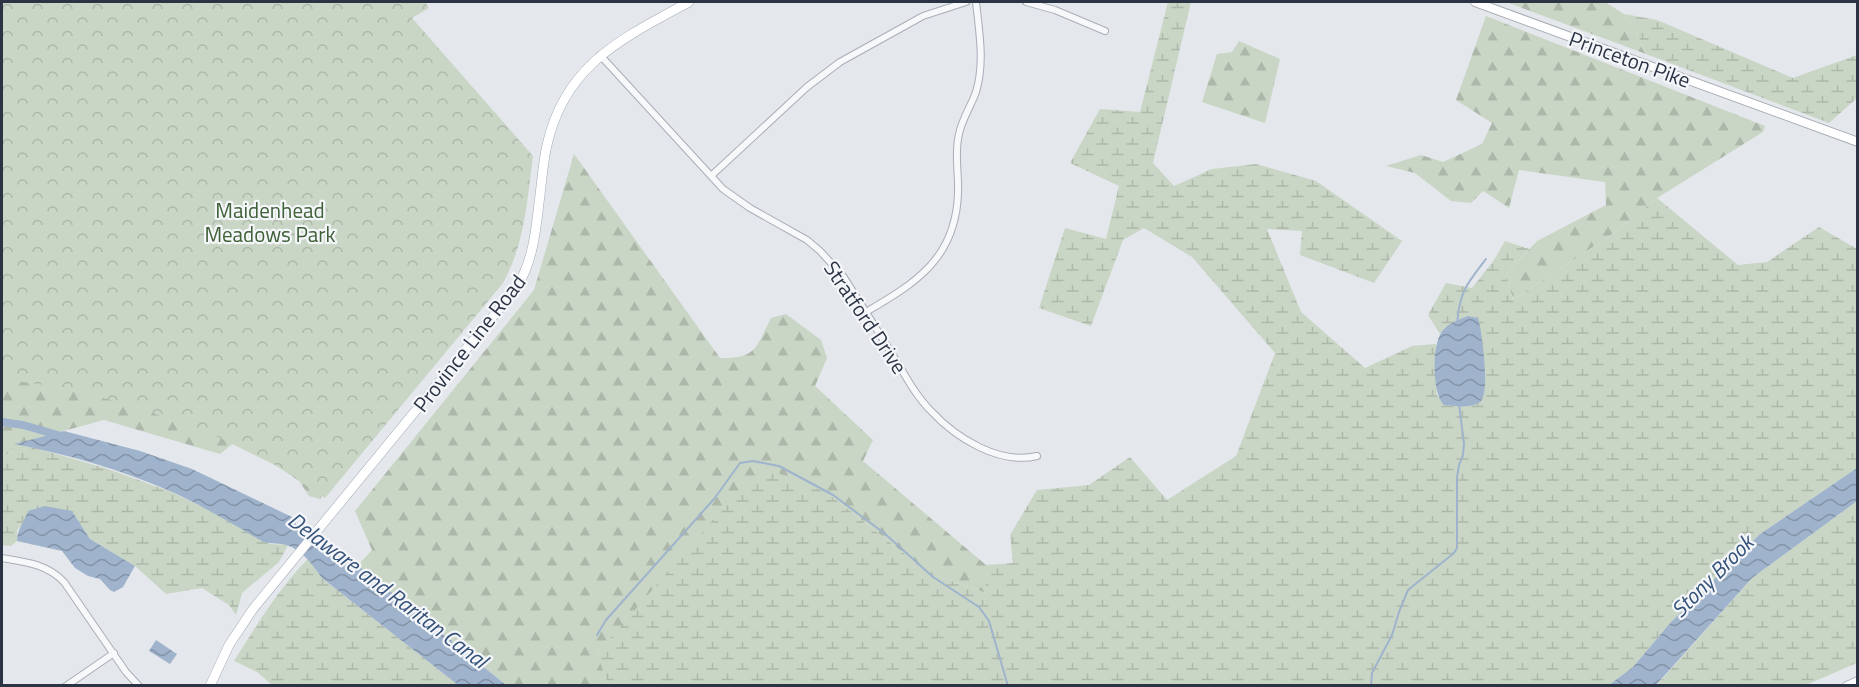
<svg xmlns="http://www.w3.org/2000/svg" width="1859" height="687" viewBox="0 0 1859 687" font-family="'Titillium Web',sans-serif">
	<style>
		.forest { fill: url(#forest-firs) }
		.wetland { fill: url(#wetland-marsh) }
		.park { fill: url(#park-crowns) }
		.water { fill: url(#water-waves) }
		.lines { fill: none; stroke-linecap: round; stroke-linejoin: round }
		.stream { stroke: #9fb4cc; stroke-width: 2 }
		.canal { stroke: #9fb4cc; stroke-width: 8 }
		.street-casing { stroke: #a9aeb7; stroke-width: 8 }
		.secondary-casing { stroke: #a9aeb7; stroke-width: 10 }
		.primary-casing { stroke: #a3abb8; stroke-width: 10 }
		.street { stroke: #f7f8fa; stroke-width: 6 }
		.secondary { stroke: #fff; stroke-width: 8 }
		.primary { stroke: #fff; stroke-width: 9 }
		.labels { text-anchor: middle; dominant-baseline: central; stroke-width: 4.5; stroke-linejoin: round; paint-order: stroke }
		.street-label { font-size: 21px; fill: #2b3445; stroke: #f4f6f9 }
		.park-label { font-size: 21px; fill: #3f6138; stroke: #f4f6f9 }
		.water-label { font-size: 22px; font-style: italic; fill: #34527a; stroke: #f4f6f9 }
	</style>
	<defs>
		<pattern id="forest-firs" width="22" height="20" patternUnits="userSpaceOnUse" patternTransform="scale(1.5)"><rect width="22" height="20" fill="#c9d6c5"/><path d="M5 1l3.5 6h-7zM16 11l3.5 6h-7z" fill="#adb8ab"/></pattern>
		<pattern id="wetland-marsh" width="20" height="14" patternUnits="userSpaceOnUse" patternTransform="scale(1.5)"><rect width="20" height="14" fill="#c9d6c5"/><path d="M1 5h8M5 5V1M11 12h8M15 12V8" fill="none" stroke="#adb8ab"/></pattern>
		<pattern id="park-crowns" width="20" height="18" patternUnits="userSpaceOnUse" patternTransform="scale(1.5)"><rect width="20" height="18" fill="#c9d6c5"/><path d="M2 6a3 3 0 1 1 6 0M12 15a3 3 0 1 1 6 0" fill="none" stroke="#adb8ab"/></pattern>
		<pattern id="water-waves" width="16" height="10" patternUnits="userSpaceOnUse" patternTransform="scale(1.5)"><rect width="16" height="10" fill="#9fb4cc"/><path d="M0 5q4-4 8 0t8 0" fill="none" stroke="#8293a7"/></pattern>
	</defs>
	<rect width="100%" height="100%" fill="#e4e7ec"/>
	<!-- forest -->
	<path class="forest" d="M1506,2h99l19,12 12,17 10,23z
		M1486,16l279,110 -2,6 -106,66 -40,33 -104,69 -7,-26 31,-33 69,-36 -1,-23 -86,-12 -10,38 -26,-17 -12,12 -20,-2 -36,-28 -29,-7 35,-11 22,7 39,-18 10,-21 -36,-23z
		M1239,41l41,18 -15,64 -63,-21 15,-48 15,-2z
		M574,154l146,204c37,1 36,-11 51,-40l15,-4 35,26 6,18 -12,28 58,54 -10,21 123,104v28l-57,-20 -102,-80 -230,160 12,32h-103l-148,-120 14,-15 -17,-39 179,-221z
		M462,324l-142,175 -11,-3 -37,-57 -30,-3 -22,18 -116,-34 -89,24 -3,8 -10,4v-108z"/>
	<!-- wetland -->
	<path class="wetland" d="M1168,2h23l-38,161 21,23 38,-17 44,-5 60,17 86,60 -28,42 -74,-28 2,-24 -35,-2 34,83 64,56 47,-22 24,-2 1,51 7,10 27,1 9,-78 -35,-1 -5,7 -12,-19 18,-32 26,5 22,-28 11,-19 24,8 -23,25 7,26 104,-69 40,-33 81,67 29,-3 52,-35 38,22v219l-97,66 -89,88 -38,45 -24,18 -1000,1 -12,-32 138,-160 38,-23 54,22 102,80 57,20v-28l27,-2 -3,-28 27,-45 52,-5 41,-28 37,43 69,-44 39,-103 -83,-96 -48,-29 -21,12 -32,86 -52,-18 26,-80 41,11 13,-53 -49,-23 30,-54 40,3z
		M1624,14l33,6 136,58 64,-23v43l-28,25 -183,-69 -10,-23z
		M14,444l25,5 66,19 64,23 59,28 42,25 18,1 -9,17 -37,31 -6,22 -7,-10 -27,-17 -36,6 -31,-28 -45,-27 -18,-28 -48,11 -7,8v11l-6,5 -9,-1v-89l10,-4z
		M1857,501v162l-51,22 -150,1 96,-108z
		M308,559l14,19 136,107h-186l-15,-13 -23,-11c23,-36 44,-72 74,-102z"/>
	<!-- park -->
	<path class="park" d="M2,2h423l4,6 -17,10 121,138c-6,44 -8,88 -30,127l-178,215 -50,-33 -61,-30 -81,-29 -68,-18 -63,-9z"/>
	<!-- water -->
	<path class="water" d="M1468,316l10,2c4,13 12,73 3,83 -9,8 -26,5 -37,4 -12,-11 -12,-58 -3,-72 5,-9 17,-13 27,-17z
		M64,431l76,20 52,18 100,48c11,20 23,29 46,32l168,136h-48l-136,-107c-9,-12 -20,-29 -36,-33 -10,-3 -17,0 -26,-5 -29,-17 -57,-34 -88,-48 -50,-22 -105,-38 -158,-48z
		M1857,468v33l-105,77 -96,107h-47l24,-18 38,-45 89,-88z
		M45,506l27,5 18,28 45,27 -12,21 -9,5 -4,-2 -10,-11 -12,-3 -13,-8 -13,-17 -45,-10c0,-12 7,-19 11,-30z
		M156,640l21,14 -7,10 -21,-13z"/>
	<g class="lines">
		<!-- stream -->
		<path class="stream" d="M1457,323c3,-32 9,-38 29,-64
			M597,635l9,-15 108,-121 26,-36 13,-2 26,5 54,29 51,38 49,44 46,30 10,14 19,65
			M1371,686l1,-13 20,-38 7,-23 9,-22 46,-37 3,-5v-71l2,-12 4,-10 1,-11 -5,-40"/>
		<!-- canal -->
		<path class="canal" d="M2,422l21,3 38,11"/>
		<!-- street casing -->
		<g class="street-casing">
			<path id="street" d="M1026,2l29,8 50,21
				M600,55l123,134 27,19 57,32 13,11 23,25c18,28 36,57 54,86 10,17 20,35 34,49 25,27 68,54 106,45
				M711,176l96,-89 33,-25 83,-46 43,-14
				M866,312c50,-29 90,-54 92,-119 1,-20 -4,-39 1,-59 3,-15 12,-28 17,-42 9,-30 3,-61 0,-90
				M2,558c24,4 45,6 62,24l62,90 13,14
				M66,686l48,-33"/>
		</g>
		<!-- secondary casing -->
		<g class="secondary-casing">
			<path id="secondary" d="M1475,2l383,140
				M1847,686l11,-5"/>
		</g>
		<!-- primary casing -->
		<g class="primary-casing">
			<path id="primary" d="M210,686l19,-41 24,-36 264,-322c17,-28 19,-59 23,-92 2,-16 3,-33 7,-50 18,-81 76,-107 142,-143"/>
		</g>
		<!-- street -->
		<use href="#street" class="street"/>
		<!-- secondary -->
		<use href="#secondary" class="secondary"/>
		<!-- primary -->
		<use href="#primary" class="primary"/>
	</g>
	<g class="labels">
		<!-- street labels -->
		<g class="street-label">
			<text transform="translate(1630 59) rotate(20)">Princeton Pike</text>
			<text transform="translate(866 317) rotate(56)">Stratford Drive</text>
			<text transform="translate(469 343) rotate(-52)">Province Line Road</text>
		</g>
		<!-- park labels -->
		<g class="park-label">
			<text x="270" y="210">Maidenhead<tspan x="270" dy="24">Meadows Park</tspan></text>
		</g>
		<!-- water labels -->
		<g class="water-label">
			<text transform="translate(1712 576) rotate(-45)">Stony Brook</text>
			<text transform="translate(388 590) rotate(37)">Delaware and Raritan Canal</text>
		</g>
	</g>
	<!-- border -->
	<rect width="1859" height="687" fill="none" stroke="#2b3445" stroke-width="6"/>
</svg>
